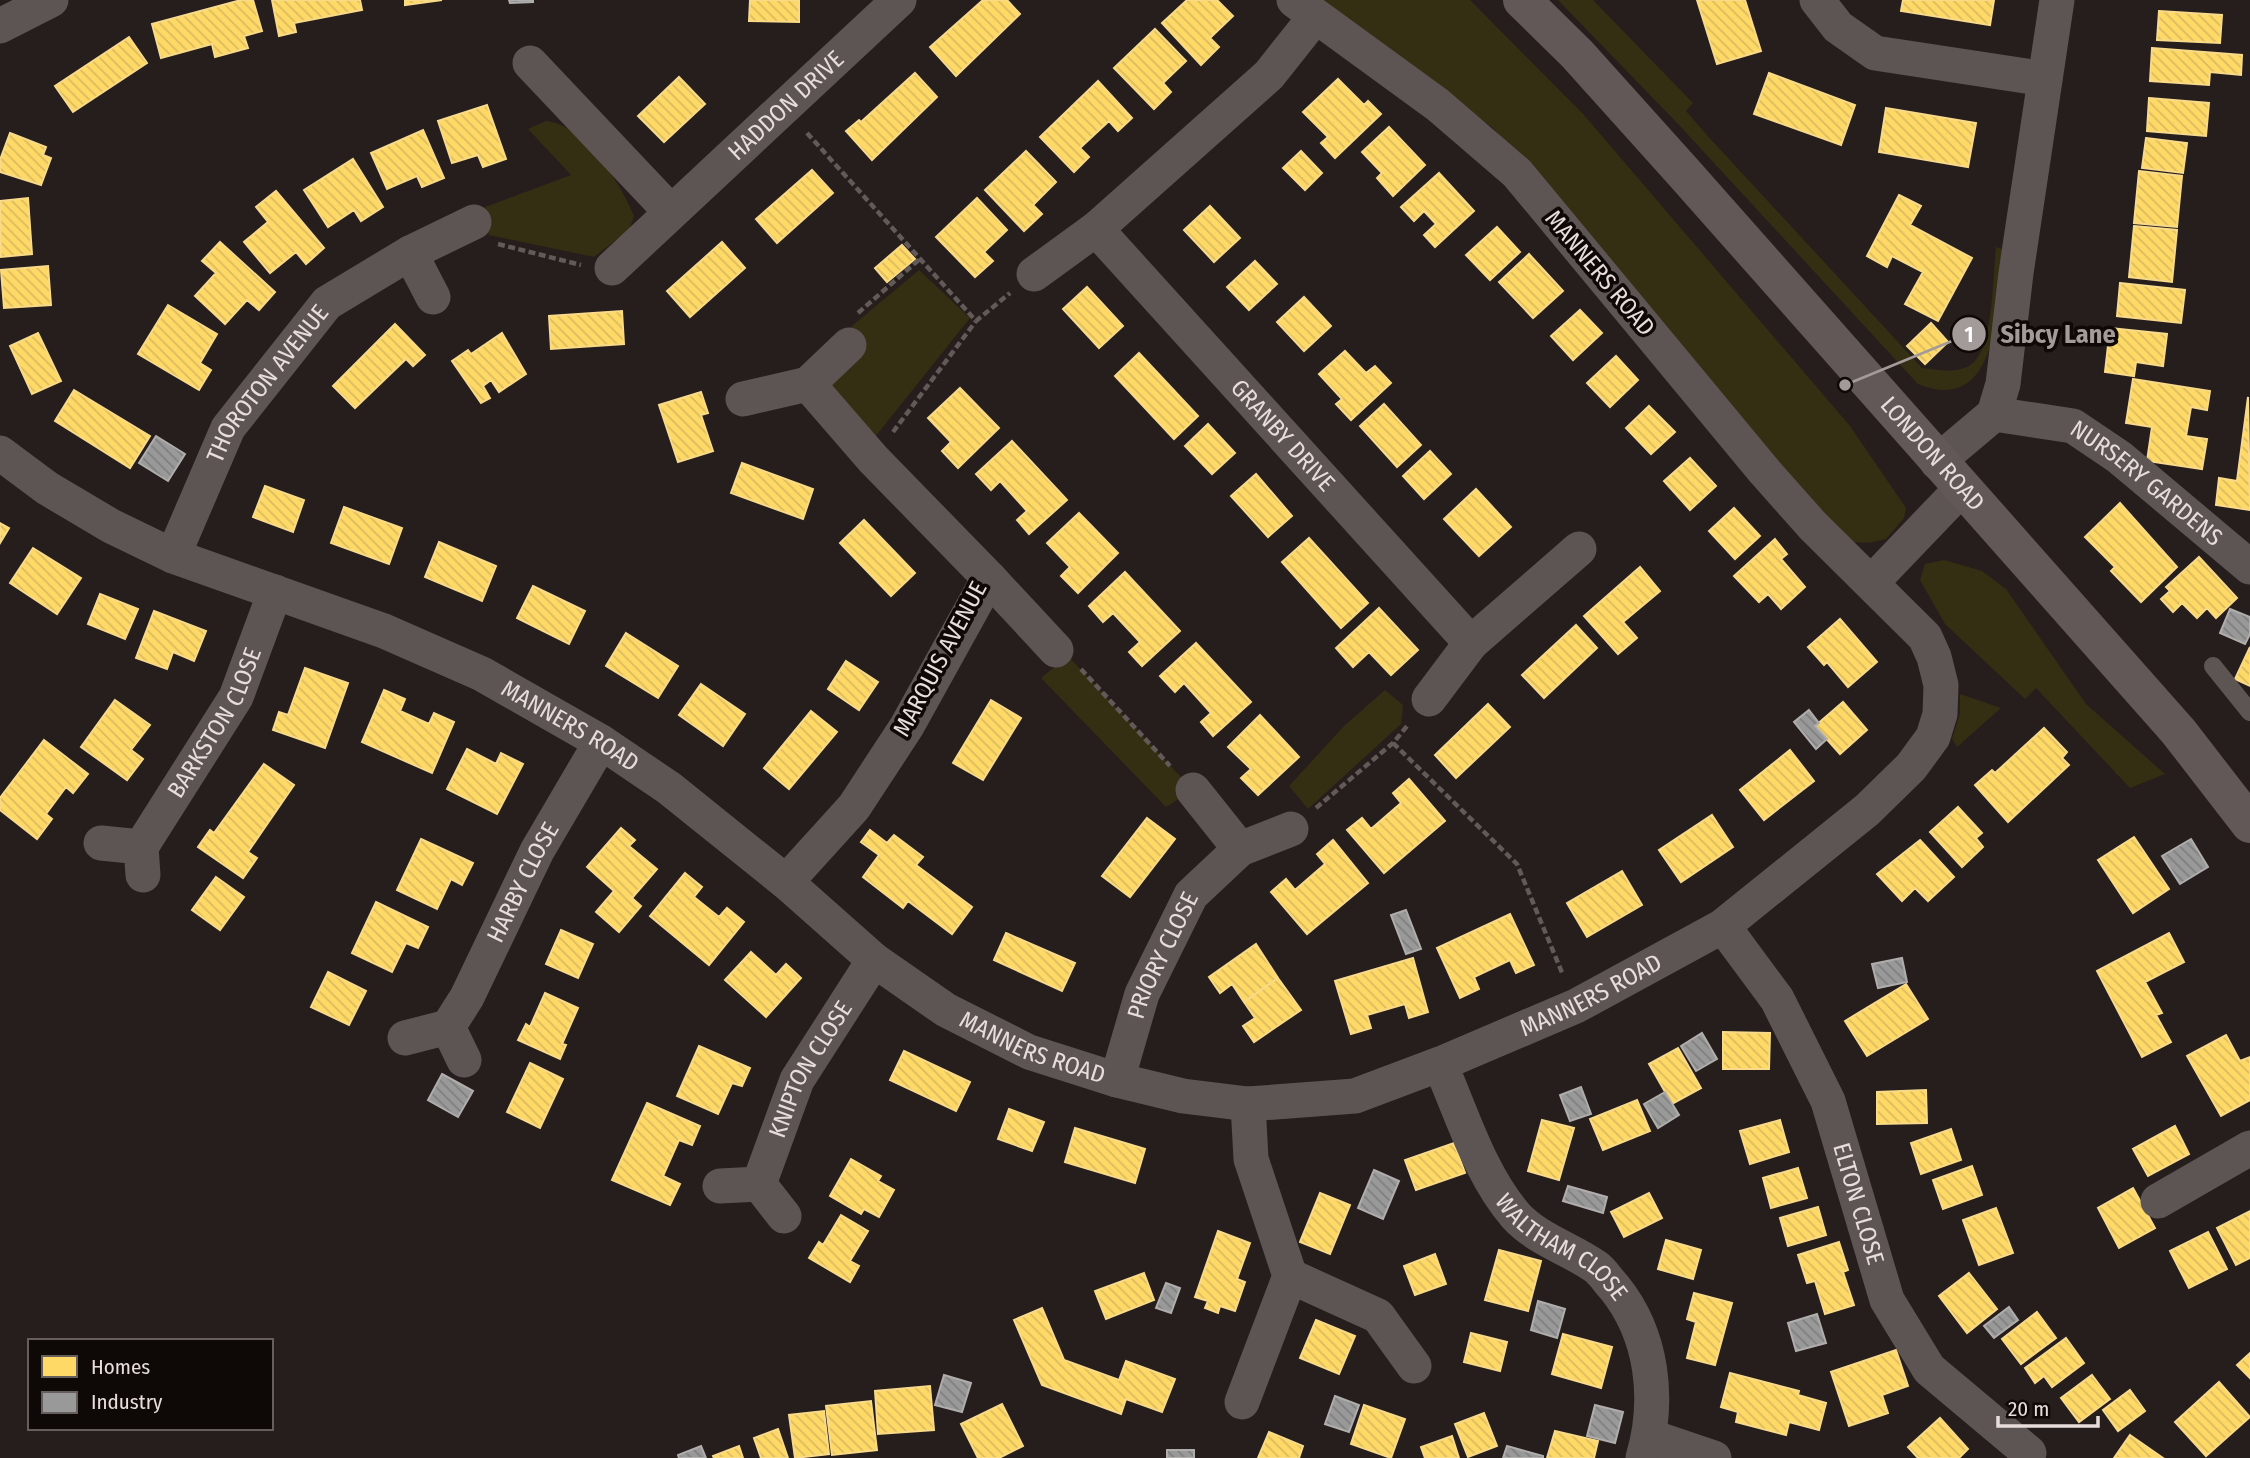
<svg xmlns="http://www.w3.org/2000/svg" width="2250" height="1458" viewBox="0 0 2250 1458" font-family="'Fira Sans Condensed',sans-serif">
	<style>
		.green { fill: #342e12 }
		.homes { fill: url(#homes-back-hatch); stroke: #f8da89; stroke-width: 2 }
		.industry { fill: url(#industry-back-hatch); stroke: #b0aead; stroke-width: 2 }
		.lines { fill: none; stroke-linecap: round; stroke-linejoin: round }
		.path { stroke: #615a59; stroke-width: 4.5; stroke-dasharray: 7 3.5; stroke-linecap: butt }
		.service { stroke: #5c5554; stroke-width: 18 }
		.minor { stroke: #5c5554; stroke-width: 35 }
		.secondary { stroke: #625858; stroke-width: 38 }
		.labels { text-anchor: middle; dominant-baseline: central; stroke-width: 7; stroke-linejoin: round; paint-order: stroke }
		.street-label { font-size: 24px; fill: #e7dedc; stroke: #0e0807 }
		.leader { fill: none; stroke: #a39b99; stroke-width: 2.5 }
		.callout-dot { fill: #a39b99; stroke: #0e0807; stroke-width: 2.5 }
		.mark-label { font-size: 21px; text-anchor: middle; font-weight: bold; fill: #fff }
		.callout-label { font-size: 26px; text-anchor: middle; font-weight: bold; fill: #a39b99; stroke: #0e0807; stroke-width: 7; stroke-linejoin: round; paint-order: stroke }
	</style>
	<defs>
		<pattern id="homes-back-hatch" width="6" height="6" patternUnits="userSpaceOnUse" patternTransform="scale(1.75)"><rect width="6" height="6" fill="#ffd966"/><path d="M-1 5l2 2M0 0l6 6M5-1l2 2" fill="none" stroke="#dabb5f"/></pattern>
		<pattern id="industry-back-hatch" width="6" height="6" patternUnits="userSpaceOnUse" patternTransform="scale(1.75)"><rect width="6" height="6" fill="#999"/><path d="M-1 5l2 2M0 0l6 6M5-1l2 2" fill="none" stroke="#807f7f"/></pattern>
	</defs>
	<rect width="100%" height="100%" fill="#261e1c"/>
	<!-- green -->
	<path class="green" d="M1320,0h150l114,115 266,311 56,82 -2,10 -18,21 -17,4 -16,-1 -64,-59 -296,-355z
		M1558,0h35l100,103 -7,8 19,22 217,235c16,2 40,7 53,-7 18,-20 18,-86 21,-114l7,2c-5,50 -2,169 -85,135l-239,-259z
		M546,121c37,3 76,64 88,95l-5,14 -35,27 -105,-22 -9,-26 91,-34 -43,-46z
		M919,270l51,48 -99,124 -38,-43 -2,-17 15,-51z
		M1944,560l38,11 24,18 80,115 79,70 -35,14 -94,-100 -11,11 -80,-75 -25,-44 5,-16z
		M1068,656l125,134 -27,17 -125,-129z
		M1385,690l18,15 -2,19 -93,85 -19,-23 55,-60z
		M1960,694l41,14 -44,39 -5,-8 8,-26z"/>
	<!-- homes -->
	<path class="homes" d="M241,0h12l9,31 -18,5 4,12 -33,9 -3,-13 -51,14 -9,-34z
		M272,0h88l2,10 -68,13 2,9 -17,4z
		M405,0h37l-37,5z
		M750,0h49v22l-50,-1z
		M983,0h24l13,14 -64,62 -26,-29z
		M1187,0h30l16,16 -23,22 9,9 -18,18 -39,-42z
		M1697,0h48l16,51 -44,13z
		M1903,0h91l-4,25 -89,-14z
		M2159,11l63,4 -2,28 -63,-3z
		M1155,29l31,32 -23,22 8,9 -17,17 -40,-41z
		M129,37l18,26 -74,49 -18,-26z
		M2152,48l90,7 -1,20 -31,-3 -1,13 -59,-4z
		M915,73l22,24 -65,63 -26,-29 13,-11 2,2z
		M1769,73l86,32 -14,40 -87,-31z
		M679,77l26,27 -41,38 -26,-26z
		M1338,79l26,26 4,-4 13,13 -46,44 -14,-15 7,-6 -25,-25z
		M1098,81l34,37 -14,13 -9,-10 -29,27 9,9 -15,15 -34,-35z
		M2149,98l60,5 -3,33 -59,-5z
		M487,105l19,54 -23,8 -5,-12 -26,8 -14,-42z
		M1886,108l90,15 -8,44 -89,-15z
		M1389,127l36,38 -32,31 -16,-18 5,-5 -20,-21z
		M423,130l21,48 -22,9 -5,-11 -30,13 -16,-36z
		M10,133l36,14 -3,8 8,3 -10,27 -41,-13v-12z
		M2146,138l41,5 -4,30 -41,-5z
		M1026,151l30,31 -23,23 9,9 -18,17 -39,-41z
		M1301,151l21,22 -17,17 -22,-22z
		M353,159l30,48 -22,14 -7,-11 -26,17 -24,-37z
		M812,170l21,23 -56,50 -21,-24z
		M2139,171l43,5 -5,51 -43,-4z
		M1439,173l35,38 -39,36 -11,-12 12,-11 -12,-13 -10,10 -13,-14z
		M276,191l48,57 -18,16 -10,-12 -26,21 -26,-31 24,-20 -12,-15z
		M1899,195l22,11 -11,19 62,33 -34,63 -33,-17 18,-32 -31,-16 -5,11 -20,-11z
		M28,198l4,56 -31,3 -1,-56z
		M977,198l30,32 -23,22 9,9 -18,16 -39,-40z
		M1210,206l30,32 -26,24 -30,-32z
		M2134,226l43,4 -5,52 -43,-5z
		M1497,227l23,25 -30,28 -24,-25z
		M220,242l55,50 -16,18 -12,-10 -22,24 -30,-28 21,-23 -14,-12z
		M722,242l23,26 -55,49 -23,-26z
		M902,245l13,14 -28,23 -12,-14z
		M1529,254l34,37 -30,27 -34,-36z
		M1255,261l22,23 -28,26 -22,-23z
		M48,266l3,39 -47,3 -3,-38z
		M2120,283l65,7 -4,33 -64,-7z
		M1087,287l36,39 -24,22 -36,-39z
		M1304,297l27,29 -27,25 -27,-29z
		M168,305l49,29 -17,29 11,7 -12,20 -61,-36z
		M1580,310l22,23 -29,27 -22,-24z
		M622,311l2,33 -73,5 -2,-33z
		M1931,323l17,19 -23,22 -18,-18z
		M395,324l30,31 -12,11 -7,-7 -51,49 -22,-22z
		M2110,328l57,6 -4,32 -27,-4 -2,14 -29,-4z
		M38,333l23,48 -29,13 -22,-48z
		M502,333l24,41 -27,18 -8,-12 -8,6 7,12 -9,5 -29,-42 16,-11 3,4z
		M1345,351l21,22 9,-7 16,17 -40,37 -15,-16 6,-5 -23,-25z
		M1139,353l59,63 -24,23 -59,-63z
		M1616,356l22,24 -28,27 -23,-24z
		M2133,379l77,12 -3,19 -16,-3 -5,29 21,3 -5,30 -55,-8 5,-34 -26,-4z
		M960,388l39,40 -41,40 -16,-17 9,-9 -23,-24z
		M74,390l76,46 -20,32 -75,-47z
		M701,392l7,21 -7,2 12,36 -35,11 -19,-57z
		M2248,397l2,113 -34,-5 3,-27 18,3z
		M1384,404l37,41 -24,22 -37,-41z
		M1649,406l26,26 -24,22 -25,-26z
		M1208,424l27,29 -23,21 -27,-28z
		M1012,441l55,59 -38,34 -12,-14 10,-9 -27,-30 -9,9 -15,-16z
		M1430,451l21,23 -27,25 -21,-23z
		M1690,458l26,28 -26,24 -26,-29z
		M742,463l71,26 -10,30 -72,-26z
		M1256,474l36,42 -24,21 -37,-41z
		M265,486l39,14 -11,32 -40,-15z
		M1476,489l35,38 -32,29 -35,-37z
		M2120,503l57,64 -36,35 -30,-31 4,-4 -30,-30z
		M344,507l58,21 -13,36 -58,-21z
		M1734,508l26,28 -25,23 -26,-28z
		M1079,513l39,40 -40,40 -17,-17 9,-9 -23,-24z
		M864,520l51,53 -24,23 -51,-53z
		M0,523l9,5 -9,15z
		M1309,538l59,65 -27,25 -59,-66z
		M1775,539l12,15 -6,5 24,28 -24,22 -13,-15 -9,8 -25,-26z
		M439,542l57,24 -14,35 -57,-24z
		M33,548l48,30 -24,36 -47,-31z
		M2199,557l38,41 -21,20 -9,-10 -10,10 -15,-15 -9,9 -12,-13 9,-8 -4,-4z
		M1640,567l20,24 -37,31 14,16 -19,16 -34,-38z
		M1125,572l55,59 -38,35 -13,-14 11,-10 -27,-29 -10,9 -14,-16z
		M533,586l52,25 -16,33 -52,-26z
		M100,594l38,15 -13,30 -37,-15z
		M1379,608l39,42 -27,25 -22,-23 -16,15 -17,-19z
		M154,611l52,20 -12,30 -21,-9 -6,17 -31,-11z
		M1840,619l37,43 -29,25 -21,-25 -3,3 -16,-18z
		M1576,625l21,23 -53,50 -22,-23z
		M626,633l52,33 -20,32 -52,-32z
		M1196,643l55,59 -38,34 -12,-14 10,-9 -27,-30 -9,9 -15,-16z
		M2250,647v39l-15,-7z
		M846,661l32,21 -19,28 -31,-21z
		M305,668l43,15 -23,65 -52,-18 6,-18 9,3z
		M701,684l44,30 -22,32 -44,-31z
		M384,690l21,9 -5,12 29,13 5,-11 20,9 -22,51 -70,-31z
		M115,700l35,25 -19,25 12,9 -16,21 -46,-33z
		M991,700l30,18 -38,62 -30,-17z
		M1843,702l24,28 -27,24 -25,-28z
		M1488,704l22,23 -54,51 -21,-23z
		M811,711l26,21 -48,57 -25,-21z
		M1260,715l39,42 -41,38 -17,-17 10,-9 -23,-22z
		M2044,728l23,24 -5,6 7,7 -61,57 -33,-37 17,-15 3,3z
		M44,740l44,34 -15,19 -7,-6 -20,27 6,5 -15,20 -37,-29v-12z
		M467,749l29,15 5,-11 22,11 -26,50 -50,-25z
		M1790,750l24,31 -50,39 -24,-30z
		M264,764l30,21 -46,67 9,6 -14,20 -45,-31 12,-17 4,3z
		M1409,779l36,42 -61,52 -37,-43 15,-12 9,11 30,-26 -8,-10z
		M1958,807l24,26 -6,5 7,9 -21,20 -32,-35z
		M1712,815l21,32 -52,35 -22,-32z
		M1147,818l28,21 -45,58 -28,-21z
		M621,828l14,12 -6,6 28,23 -25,29 9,8 -22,26 -23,-20 18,-21 -27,-24z
		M870,830l17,13 7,-8 29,22 -7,8 56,42 -20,27 -44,-33 -5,7 -40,-31 16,-22 -18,-13z
		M2134,837l35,52 -36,24 -35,-53z
		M421,839l52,24 -11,22 -11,-6 -14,30 -40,-19z
		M1333,840l35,43 -61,51 -36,-42 15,-13 9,11 30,-26 -8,-10z
		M1920,840l34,37 -26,24 -13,-13 -13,13 -25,-27z
		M1622,871l20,34 -55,32 -20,-34z
		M685,873l17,14 -8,10 25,20 8,-9 17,14 -35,43 -59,-49z
		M216,877l28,20 -24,33 -28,-20z
		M376,902l52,25 -10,21 -12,-5 -14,29 -40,-19z
		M1510,914l24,51 -18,8 -6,-13 -36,17 5,12 -19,9 -23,-50z
		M561,930l32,14 -15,34 -32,-14z
		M1006,933l69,30 -13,28 -68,-31z
		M2169,933l15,29 -39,20 17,31 -6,2 15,27 -29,15 -45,-86z
		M1256,944l22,34 -34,24 -12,-18 -12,9 -11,-16z
		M751,952l25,23 10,-11 15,14 -35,39 -41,-37z
		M1413,958l15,54 -19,6 -4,-14 -38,11 4,13 -20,6 -16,-53z
		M328,972l38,19 -17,34 -38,-18z
		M1278,978l23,32 -47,32 -11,-16 12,-8 -11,-16z
		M1906,984l22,35 -61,37 -22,-35z
		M545,993l33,15 -16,36 4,1 -6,14 -42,-19 8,-16 4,3z
		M1723,1032l47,1 -1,36h-46z
		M2226,1035l14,26 10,-4v43l-29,16 -34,-60z
		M699,1046l51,22 -8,18 -10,-3 -14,31 -41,-18z
		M1678,1048l23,40 -29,16 -23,-40z
		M904,1051l66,31 -14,29 -66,-31z
		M530,1063l33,16 -23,49 -33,-16z
		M1926,1090l1,33 -50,1v-32z
		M1637,1100l13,31 -47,19 -13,-31z
		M647,1103l53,23 -8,19 -13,-5 -16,36 17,8 -10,21 -58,-25z
		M1009,1109l35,13 -12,29 -34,-12z
		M1542,1120l32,8 -15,52 -31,-9z
		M1780,1120l9,32 -39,12 -10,-33z
		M2175,1126l14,28 -41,22 -15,-27z
		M1075,1128l70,21 -10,34 -70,-21z
		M1951,1129l10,31 -40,14 -10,-31z
		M1454,1143l11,30 -49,17 -11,-30z
		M851,1159l30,17 -3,5 16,9 -15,27 -15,-8 -3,5 -31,-18z
		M1972,1166l10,29 -39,14 -10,-29z
		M1798,1168l9,30 -36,10 -8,-30z
		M2133,1188l22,40 -36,20 -21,-40z
		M1320,1193l30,12 -20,49 -30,-12z
		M1649,1193l13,25 -38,19 -13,-25z
		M1818,1207l8,28 -38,11 -8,-28z
		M1996,1208l17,45 -34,12 -16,-45z
		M2250,1211v47l-14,7 -19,-37z
		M841,1215l27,16 -18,30 9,5 -9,16 -41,-24 10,-16 4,3z
		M1218,1231l32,12 -13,36 8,3 -10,29 -15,-5 -2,7 -13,-5 3,-7 -13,-4z
		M2208,1232l19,37 -38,19 -19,-37z
		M1666,1240l35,10 -8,29 -35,-10z
		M1839,1242l9,28 -5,2 11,33 -29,9 -10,-33 -8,2 -9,-28z
		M1499,1250l42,11 -13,50 -43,-11z
		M1435,1254l11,30 -31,11 -11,-29z
		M1144,1273l10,27 -48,19 -11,-28z
		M1969,1273l28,36 -30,24 -28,-37z
		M1694,1293l38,10 -17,62 -28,-7 9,-36 -9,-3z
		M1042,1308l22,52 55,20 7,-19 49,18 -13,33 -36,-13 -5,15 -79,-29 -28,-65z
		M2037,1312l19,26 -35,26 -19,-25z
		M1316,1320l39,16 -16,38 -39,-16z
		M1471,1333l36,9 -7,29 -36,-9z
		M1563,1334l49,13 -11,41 -49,-14z
		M2066,1338l18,25 -32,24 -8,-11 -9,7 -10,-15z
		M1896,1350l12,36 -26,9 6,18 -39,13 -18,-54z
		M2250,1353v25l-13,-13z
		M1730,1373l69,18 -1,4 28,8 -7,27 -30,-8 -3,13 -50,-13 2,-10 -17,-5z
		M2092,1375l18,24 -31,23 -18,-24z
		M2219,1382l31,35 -44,39 -31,-34z
		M930,1386l4,44 -56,4 -3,-43z
		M2130,1390l15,21 -27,20 -15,-21z
		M871,1401l6,49 -45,5 -6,-49z
		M1002,1404l21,42 -24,12h-21l-17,-34z
		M1364,1405l41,14 -14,39 -40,-14z
		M824,1411l5,43 -34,4 -6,-43z
		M1484,1413l13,33 -29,11 -13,-33z
		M1940,1418l28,31 -9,9h-41l-10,-11z
		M778,1429l10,29h-27l-7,-20z
		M1555,1431l43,10 -4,17h-47z
		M1269,1432l34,14 -4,12h-41z
		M2130,1435l33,23h-49z
		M1452,1436l7,22h-34l-4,-11z
		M739,1446l4,12h-29l-1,-2z"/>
	<!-- industry -->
	<path class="industry" d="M509,0h24v2l-23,1z
		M156,436l29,18 -17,27 -29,-18z
		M2230,609l20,8v17l-5,10 -25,-11z
		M1809,710l10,13 -4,3 12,13 -11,10 -22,-27z
		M2191,839l17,28 -28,17 -18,-28z
		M1406,910l15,39 -15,5 -15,-39z
		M1902,958l5,24 -29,6 -6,-24z
		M1702,1033l15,26 -21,12 -15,-25z
		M442,1074l31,17 -15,26 -30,-17z
		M1581,1087l10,27 -21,7 -10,-26z
		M1665,1092l14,23 -21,13 -14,-24z
		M1374,1170l25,11 -16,38 -25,-11z
		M1568,1186l39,11 -4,16 -40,-12z
		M1166,1283l14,5 -9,25 -15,-5z
		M1538,1301l27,8 -8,29 -26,-8z
		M2009,1307l9,13 -24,18 -10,-12z
		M1817,1314l9,29 -30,8 -8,-28z
		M944,1375l27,8 -9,29 -27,-7z
		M1335,1396l24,9 -10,27 -24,-8z
		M1595,1405l28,7 -8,31 -28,-7z
		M701,1446l5,12h-27l-1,-3z
		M1507,1446l36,10v2h-40z
		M1167,1450h27v8h-27z"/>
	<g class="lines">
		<!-- path -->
		<path class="path" d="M807,133l169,188 34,-28
			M498,244l83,21
			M858,313l63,-55
			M893,432l83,-111
			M1081,669l89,97
			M1393,743l124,121 46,111
			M1316,808l77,-65 15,-18"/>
		<!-- service -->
		<path class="service" d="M2213,666l37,46"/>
		<!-- minor -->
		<g class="minor">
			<path d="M1817,0l21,27 37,26 170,26"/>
			<path id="s1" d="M1315,17l-46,58 -173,154 375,414 108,-94"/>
			<path d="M0,26l51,-26"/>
			<path d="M530,63l140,148"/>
			<path d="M410,253l64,-31"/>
			<path id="s2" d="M612,268l287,-268"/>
			<path d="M1034,274l62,-45"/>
			<path d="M808,384l41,-39"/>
			<path d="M743,399l65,-15 65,75 116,119 -82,148 -53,81 -68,75"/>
			<path id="s3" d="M1994,414l79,12 46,31 131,110"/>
			<path id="s4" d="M0,453l47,35 64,38 62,30 211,75 98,43 119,68 68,46 117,94 88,78 72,50 83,42 88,28 66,16 65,8 107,-8 85,-32 136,-58 147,-80 144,-116 44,-43 22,-30 7,-23 1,-29 -7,-28 -9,-20 -113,-112 -47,-53 -248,-299 -79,-68 -144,-105"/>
			<path d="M1937,462l57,-48 9,-30 13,-111 41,-273"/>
			<path id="s5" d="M173,556l55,-128 99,-125 83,-50 23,44"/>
			<path d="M989,578l67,72"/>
			<path d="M1872,582l90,-94"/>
			<path d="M1429,699l42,-56"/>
			<path d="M1193,790l47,59"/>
			<path d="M101,843l40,4 2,28"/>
			<path id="s6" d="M141,847l95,-150 39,-105"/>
			<path id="s7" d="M1723,926l54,73 51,102 59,199 42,69 100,84"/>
			<path id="s8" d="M448,1027l19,-30 70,-146 64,-109"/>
			<path d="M405,1038l43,-11 16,33"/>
			<path id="s9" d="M1440,1064c22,50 40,111 76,152 22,24 55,33 80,51 7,5 12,14 18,20 39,48 46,113 29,171"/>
			<path id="s10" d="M1117,1080l25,-86 49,-99 49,-46 51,-20"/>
			<path id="s11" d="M759,1184l38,-104 77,-120"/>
			<path d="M720,1186l39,-2 25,32"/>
			<path d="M2158,1201l92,-53"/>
			<path d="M1290,1276l88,40 36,50"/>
			<path d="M1242,1402l48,-126 -39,-117 -3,-55"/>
			<path d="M1649,1436l65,22"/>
		</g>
		<!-- secondary -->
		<path class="secondary" id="s12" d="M1522,0l55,54 107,119 494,558 72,93"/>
	</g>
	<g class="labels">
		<!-- street labels -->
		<g class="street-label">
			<text stroke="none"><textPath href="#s2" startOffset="238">HADDON DRIVE</textPath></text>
			<text transform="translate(1600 273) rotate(50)">MANNERS ROAD</text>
			<text stroke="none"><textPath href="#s5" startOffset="198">THOROTON AVENUE</textPath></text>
			<text stroke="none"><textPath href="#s1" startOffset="584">GRANBY DRIVE</textPath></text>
			<text stroke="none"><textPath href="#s12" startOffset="612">LONDON ROAD</textPath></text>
			<text stroke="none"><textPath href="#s3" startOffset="173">NURSERY GARDENS</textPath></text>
			<text transform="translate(940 659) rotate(-62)">MARQUIS AVENUE</text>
			<text stroke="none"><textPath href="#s6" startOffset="145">BARKSTON CLOSE</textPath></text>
			<text stroke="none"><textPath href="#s4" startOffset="635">MANNERS ROAD</textPath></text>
			<text stroke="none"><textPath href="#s8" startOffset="163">HARBY CLOSE</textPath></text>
			<text stroke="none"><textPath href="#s10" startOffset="133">PRIORY CLOSE</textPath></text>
			<text stroke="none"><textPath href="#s4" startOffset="1790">MANNERS ROAD</textPath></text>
			<text stroke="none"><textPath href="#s4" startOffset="1202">MANNERS ROAD</textPath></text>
			<text stroke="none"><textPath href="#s11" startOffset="126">KNIPTON CLOSE</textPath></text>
			<text stroke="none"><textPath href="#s7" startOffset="312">ELTON CLOSE</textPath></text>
			<text stroke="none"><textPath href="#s9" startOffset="226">WALTHAM CLOSE</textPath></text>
		</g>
	</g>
	<!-- callouts -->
	<path class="leader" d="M1845 385L1969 334"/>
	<g class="callout-dot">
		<circle cx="1845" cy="385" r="7"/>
		<circle cx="1969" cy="334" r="18"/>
	</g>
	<g class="mark-label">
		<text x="1969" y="342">1</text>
	</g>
	<g class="callout-label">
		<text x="2058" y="343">Sibcy Lane</text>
	</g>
	<!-- legend -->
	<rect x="28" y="1339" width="245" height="91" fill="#0e0807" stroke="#655e5c" stroke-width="2"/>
	<rect x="42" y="1356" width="35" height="21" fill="#ffd966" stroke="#655e5c" stroke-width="2"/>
	<text x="91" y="1374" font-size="21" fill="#e7dedc">Homes</text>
	<rect x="42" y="1392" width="35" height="21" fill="#999999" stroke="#655e5c" stroke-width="2"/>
	<text x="91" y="1409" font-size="21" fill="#e7dedc">Industry</text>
	<!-- scale -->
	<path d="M1998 1416v10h100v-10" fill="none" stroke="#e7dedc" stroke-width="3.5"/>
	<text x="2008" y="1416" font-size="21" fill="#e7dedc" stroke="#0e0807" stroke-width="5" paint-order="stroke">20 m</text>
</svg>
